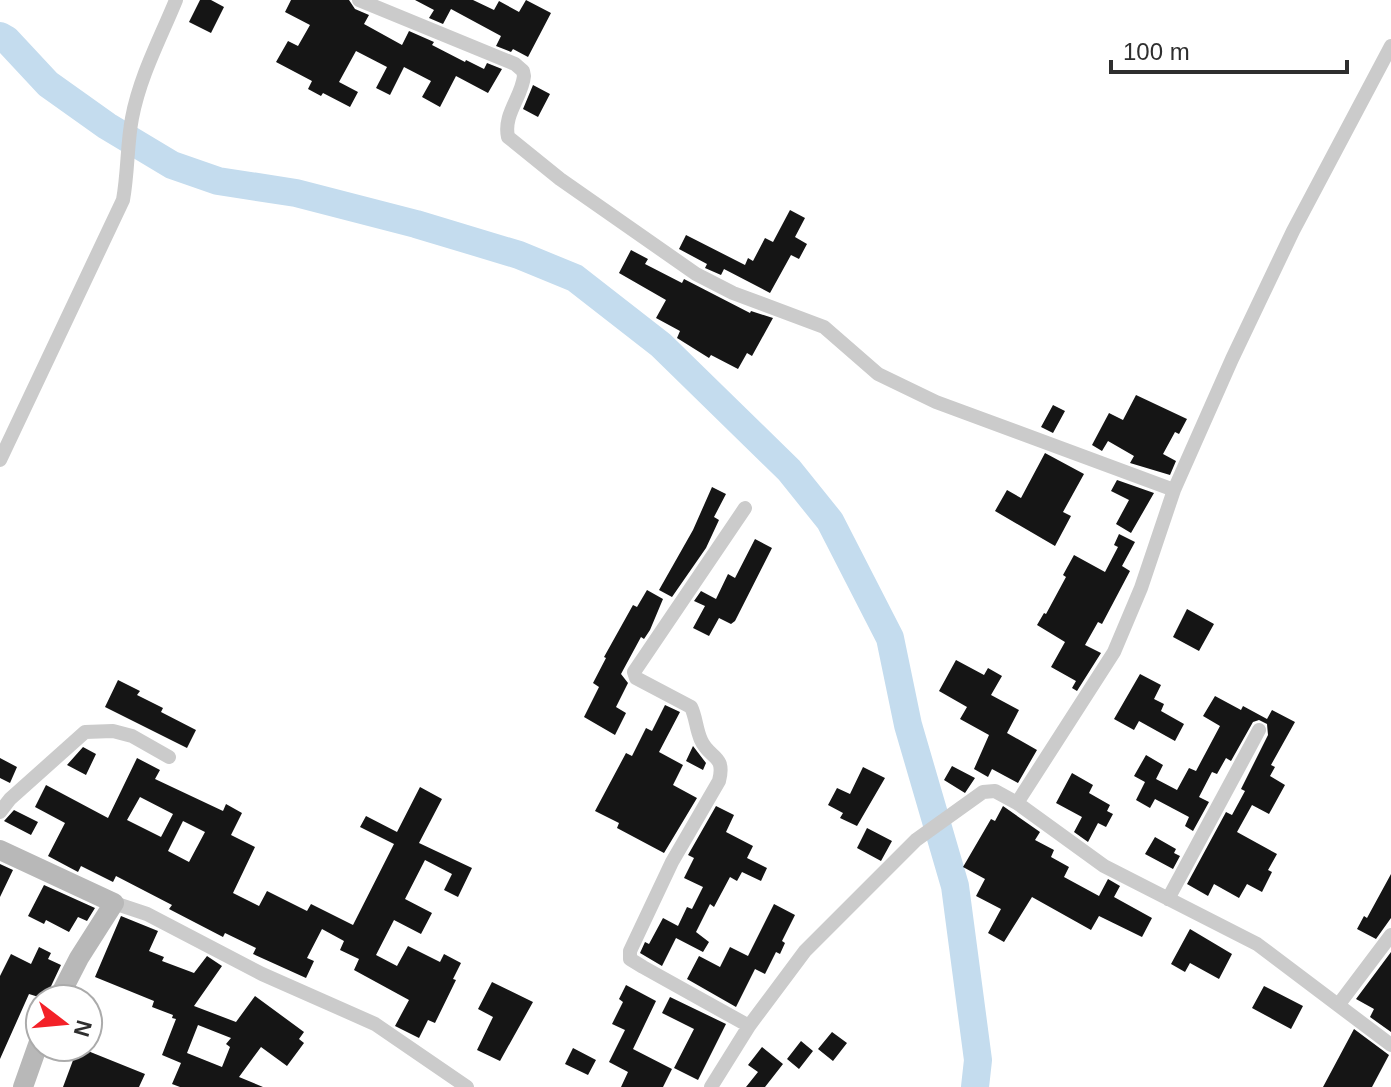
<svg xmlns="http://www.w3.org/2000/svg" width="1391" height="1087" viewBox="0 0 1391 1087" font-family="Arial,sans-serif">
	<style>
		.lines { fill: none; stroke-linecap: round; stroke-linejoin: round }
		.river { stroke: #c4dcee; stroke-width: 28 }
		.building { fill: #151515; fill-rule: evenodd }
		.street { stroke: #cbcbcb; stroke-width: 14 }
		.secondary { stroke: #b8b8b8; stroke-width: 20 }
	</style>
	<rect width="100%" height="100%" fill="#fff"/>
	<g class="lines">
		<!-- river -->
		<path class="river" d="M0,36l7,4 41,44 59,42 65,39 46,16 78,12 120,31 103,31 56,23 86,67 128,125 41,51 60,117 18,87 47,161 23,174 -3,27"/>
	</g>
	<!-- building -->
	<path class="building" d="M200,0h11l13,7 -13,26 -22,-11z
		M291,0h58l6,9 14,6 -5,9 38,21 7,-14 25,11 -2,3 33,17 1,-2 18,9 3,-6 15,6 -14,24 -32,-17 -16,31 -18,-10 9,-16 -27,-14 -14,28 -14,-7 11,-21 -31,-16 -17,31 19,10 -8,15 -27,-14 -2,3 -13,-7 4,-8 -36,-19 12,-21 10,5 12,-21 -25,-13z
		M415,0h58l21,10 5,-9 20,11 7,-12 25,13 -23,44 -15,-8 -2,3 -15,-6 5,-10 -50,-27 -8,15 -14,-6 5,-8z
		M533,85l17,9 -12,23 -15,-8z
		M790,210l15,8 -10,19 12,7 -8,15 -8,-4 -21,38 -46,-24 -3,6 -16,-7 2,-4 -28,-15 7,-14 59,30 3,-7 5,3 12,-23 8,4z
		M631,250l17,9 -3,5 37,19 2,-4 66,34 1,-2 22,7 -21,38 -5,-3 -9,16 -27,-14 -2,3 -32,-20 3,-7 -24,-13 10,-18 -47,-27z
		M1136,395l51,24 -8,15 -4,-2 -12,22 13,7 -6,14 -40,-12 4,-7 -26,-15 -6,10 -10,-6 17,-32 14,7z
		M1053,405l12,6 -12,22 -12,-6z
		M1045,453l39,21 -21,38 8,4 -16,30 -60,-35 12,-21 14,8z
		M1117,480l37,13 -23,40 -15,-9 13,-24 -18,-9z
		M712,487l14,7 -12,23 5,3 -13,28 -34,49 -13,-7 34,-60z
		M1119,534l16,8 -13,24 8,5 -28,53 -4,-2 -13,23 16,8 -24,38 -5,-3 4,-7 -25,-14 14,-25 -28,-17 7,-12 2,1 20,-37 -3,-2 11,-20 31,17 13,-25 -4,-2z
		M755,539l17,9 -37,73 -4,3 -12,-6 -10,18 -16,-8 12,-22 -11,-5 7,-10 15,8 12,-25 7,4z
		M647,590l16,9 -13,31 -6,9 -3,-2 -20,37 7,9 -12,24 10,6 -11,22 -31,-18 15,-30 -6,-4 13,-25 -2,-1 29,-52 4,2z
		M1187,609l27,15 -15,27 -26,-14z
		M956,660l28,15 4,-7 14,8 -11,19 28,15 -12,23 30,17 -19,33 -26,-14 -4,8 -14,-8 15,-34 -29,-16 7,-12 -28,-16z
		M1140,674l21,11 -7,14 10,5 -3,7 23,13 -9,17 -36,-20 -5,9 -20,-11z
		M118,680l22,11 -3,4 26,13 -2,4 35,18 -9,18 -82,-41z
		M1215,696l26,14 2,-4 24,13 5,-9 23,12 -24,43 4,2 -5,9 15,9 -16,29 -17,-9 -15,27 40,22 -9,16 4,2 -10,20 -15,-8 -8,14 -25,-14 -6,12 -21,-12 39,-72 6,3 13,-24 -4,-2 27,-54 -1,-11 -8,-4 -6,2 -22,39 -5,-3 -9,16 -5,-2 -13,25 10,5 -16,29 -8,-5 4,-9 -34,-18 -5,9 -14,-8 9,-18 -11,-6 12,-21 17,10 -7,14 21,11 12,-22 7,3 24,-45 -17,-10z
		M665,705l15,7 -21,40 24,13 -10,20 24,13 -33,55 -47,-25 2,-5 -24,-12 31,-58 6,3 14,-28 6,3z
		M693,746l13,17 -3,7 -17,-9z
		M83,747l13,7 -10,21 -19,-10z
		M0,758l17,9 -7,16 -10,-5z
		M137,758l23,12 -5,9 68,32 3,-7 16,9 -11,22 24,12 -22,46 26,13 8,-15 40,20 4,-7 42,21 41,-81 -34,-17 6,-11 31,16 23,-45 22,12 -23,44 53,25 -14,29 -14,-7 8,-16 -27,-14 -20,39 27,14 -11,21 -27,-14 -18,35 21,11 11,-20 32,16 4,-8 17,9 -8,16 3,1 -21,43 -7,-3 -9,18 -24,-12 14,-26 -55,-30 5,-11 -19,-9 4,-9 -22,-12 -15,29 7,3 -8,17 -53,-24 3,-6 -31,-15 -2,4 -54,-28 3,-4 -56,-29 -3,6 -32,-16 -3,6 -30,-16 17,-33 -30,-16 11,-22 62,33zM140,797l33,17 -12,23 -34,-17zM183,821l22,11 -16,30 -21,-11z
		M952,766l23,12 -10,15 -21,-13z
		M863,767l22,11 -28,48 -17,-8 3,-5 -15,-8 9,-17 13,6z
		M1072,773l21,12 -4,8 21,12 -3,6 6,3 -7,13 -8,-4 -10,19 -14,-10 8,-15 -26,-14z
		M716,806l18,9 -8,17 27,14 -6,12 20,10 -6,13 -19,-9 -5,9 -7,-4 -16,30 -4,-3 -14,28 13,10 -6,10 -27,-14 -14,28 -22,-13 5,-11 4,2 14,-26 15,8 9,-19 5,2 11,-22 -19,-9 10,-20 -6,-3z
		M1003,806l37,26 -5,8 19,10 -3,7 18,10 -5,10 35,19 9,-17 12,7 -6,11 38,21 -10,19 -43,-21 -8,14 -59,-33 -28,45 -16,-9 13,-24 -25,-13 9,-17 -22,-12 28,-48 4,2z
		M14,810l24,12 -7,13 -27,-14z
		M867,828l25,13 -11,20 -24,-13z
		M1155,837l21,12 -2,4 6,3 -7,13 -28,-15z
		M0,864l13,6 -13,27z
		M1391,874v44l-15,21 -19,-10 7,-13 3,2z
		M44,885l51,23 -8,13 -9,-4 -9,15 -23,-12 -2,4 -16,-8z
		M774,904l21,11 -13,26 3,2 -5,11 -4,-2 -11,22 -10,-5 -19,38 -49,-28 12,-23 21,11 10,-20 18,9z
		M121,916l37,15 -9,20 15,6 -2,4 32,12 13,-17 15,10 -28,40 42,16 19,-26 49,36 -5,7 5,4 -17,23 -26,-19 -22,30 24,10h-83l-8,-3 9,-21 -19,-8 14,-36 -4,-1 1,-3 -21,-8 2,-6 -59,-24zM198,1025l33,13 -5,6 4,3 -8,20 -35,-14z
		M1190,929l42,25 -13,25 -29,-16 -5,9 -14,-8z
		M39,947l12,6 -3,6 13,6 -16,34 -16,-5 -29,65v-83l11,-22 20,10z
		M1391,952v80l-21,-15 4,-8 -18,-10z
		M492,982l41,20 -33,59 -23,-11 16,-33 -15,-8z
		M626,985l30,16 -23,48 39,20 -9,18h-42l7,-15 -19,-10 16,-32 -13,-6 11,-22 -4,-3z
		M1264,986l39,20 -12,23 -39,-21z
		M670,997l56,27 -28,56 -24,-12 20,-39 -32,-16z
		M1354,1029l35,26 -17,32h-49z
		M832,1032l15,11 -14,18 -15,-12z
		M801,1041l12,10 -14,18 -12,-10z
		M78,1047l67,27 -6,13h-76z
		M762,1047l21,17 -18,23h-19l12,-15 -10,-7z
		M573,1048l23,12 -8,15 -23,-11z"/>
	<g class="lines">
		<!-- street -->
		<path class="street" d="M359,0l156,64 8,7 1,5c-2,21 -21,38 -16,61l52,42 136,95 37,19 91,34 54,47 58,28 238,88
			M0,460l123,-260c5,-27 4,-56 9,-82 8,-42 28,-79 44,-118
			M745,508l-111,164 2,6 55,29c5,10 5,22 10,33 8,19 25,14 18,41l-47,81 -42,89v8l13,8 106,59
			M1017,803l87,63 153,78 134,101
			M0,812l10,-13 75,-67 28,-1 19,5 37,21
			M1168,899l91,-169
			M114,903l33,11 115,60 113,50 92,63
			M1339,1004l52,-69
			M711,1087l38,-61 56,-75 111,-111 67,-48 12,-1 22,12 97,-151 27,-64 33,-98 58,-131 61,-128 98,-185"/>
		<!-- secondary -->
		<path class="secondary" d="M0,850l114,53 -35,55 -21,41
			M23,1087l17,-48"/>
	</g>
	<!-- north arrow -->
	<g transform="translate(64 1023) rotate(106)"><circle r="38" fill="#ffffff" stroke="#ababab" stroke-width="2"/>
	<path d="M0-6L14 30L0 20L-14 30Z" fill="#f32128"/>
	<text y="-12" font-size="22" font-weight="bold" text-anchor="middle" fill="#2e2e2e">N</text>
	</g>
	<!-- scale -->
	<path d="M1111 60v12h236v-12" fill="none" stroke="#2e2e2e" stroke-width="4"/>
	<text x="1123" y="60" font-size="24" fill="#2e2e2e" stroke="#ffffff" stroke-width="6" paint-order="stroke">100 m</text>
</svg>
